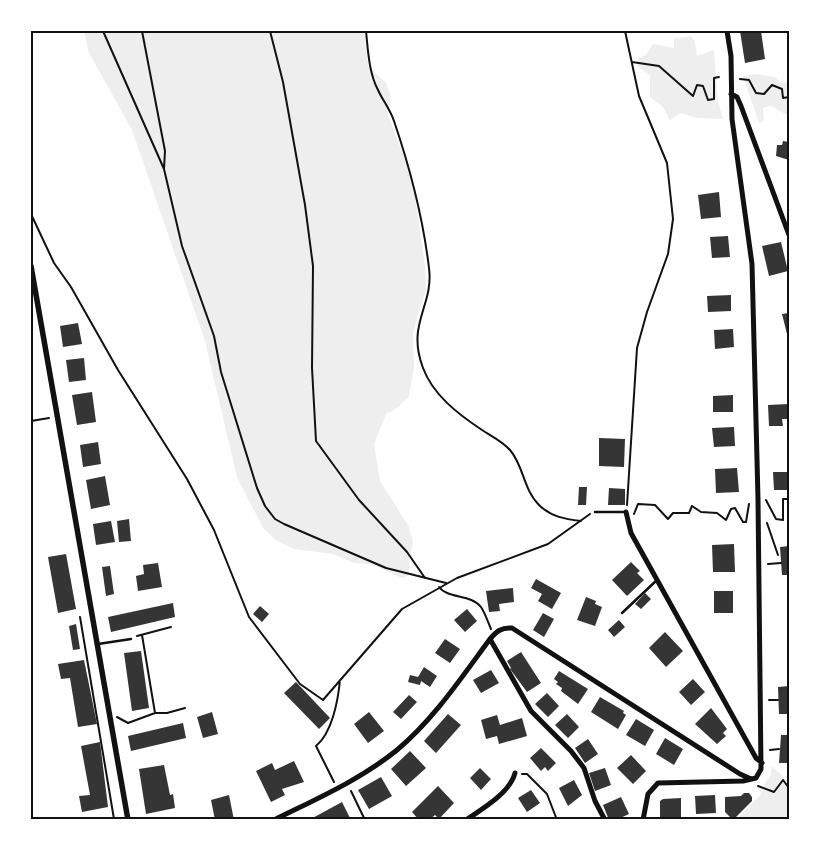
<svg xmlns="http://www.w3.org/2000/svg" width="820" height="851" viewBox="0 0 820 851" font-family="Helvetica,sans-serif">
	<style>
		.green { fill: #eee }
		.building { fill: #353535 }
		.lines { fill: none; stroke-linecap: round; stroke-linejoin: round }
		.path { stroke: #111; stroke-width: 2 }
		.service { stroke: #111; stroke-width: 2.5 }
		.minor { stroke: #111; stroke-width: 5 }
		.tertiary { stroke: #111; stroke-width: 5.5 }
		.neatline { fill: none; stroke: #111; stroke-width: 2 }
	</style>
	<rect width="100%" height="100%" fill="#fff"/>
	<!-- green -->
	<path class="green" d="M84,31h280l4,35 18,17 5,14 -3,18 18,47 9,35 10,68 1,24 -13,44 1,34 -5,29 -12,12 -11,6 -12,30 6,37 29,46 4,15 -4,18v15l-7,3 -31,-14 -17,-1 -21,-9 -39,-5 -17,-8 -14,-13 -26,-51 -32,-136 -73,-211 -43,-77z
		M691,36l4,6 2,14 17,-6 4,51 5,18 -26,-1 -17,-5 -10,7 -8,-14 -12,-9v-22l-12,-8v-9l8,-3 7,-11 21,4v-9z
		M756,74l19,3 7,7 7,-3v35l-18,-10 -8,2 1,13 -5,2 -16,-47z
		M772,766l17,17v37h-53l25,-26 -1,-4 10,-13z"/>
	<!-- building -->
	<path class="building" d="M740,31h21l4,28 -20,4z
		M783,141l6,1v18l-13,-4 1,-11h5z
		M719,192l2,25 -20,2 -3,-24z
		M728,236l2,21 -18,1 -2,-21z
		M781,242l7,29 -19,5 -7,-30z
		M731,295v16l-23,1 -1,-16z
		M789,313v25h-1l-6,-24z
		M78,323l4,21 -19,3 -3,-21z
		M733,329l1,18 -19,2 -1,-19z
		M84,358l2,22 -17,2 -3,-22z
		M92,392l4,30 -19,3 -5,-30z
		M733,395v17h-20v-16z
		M788,404l1,15h-7l1,7h-14l-1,-21z
		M734,427l1,19 -21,1 -2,-19z
		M599,438l26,1 -1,28 -25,-1z
		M98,442l3,22 -18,3 -3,-22z
		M737,468l2,24 -23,1 -1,-24z
		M773,472h16v18h-15z
		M105,476l5,29 -19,4 -5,-29z
		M579,487h8l-1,18h-8z
		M609,488l16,1v16h-17z
		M129,519l2,22 -12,1 -2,-21z
		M111,521l4,21 -19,3 -3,-21z
		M734,544l1,28h-22l-1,-27z
		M789,546v29h-7l-2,-28z
		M66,554l10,55 -18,4 -10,-56z
		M631,562l9,9 -3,2 7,7 -17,16 -15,-16z
		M158,563l4,24 -24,4 -2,-15 8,-2 -1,-9z
		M110,566l4,28 -8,2 -4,-29z
		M536,579l25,14 -9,16 -14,-8 4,-7 -11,-6z
		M513,588l1,14 -15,2 1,7 -11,1 -3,-21z
		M714,591h19v22h-19z
		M645,593l6,6 -10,10 -6,-5z
		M586,597l10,4 -1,3 7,3 -7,19 -18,-6z
		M173,603l2,14 -64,15 -3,-15z
		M260,606l9,8 -7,8 -9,-8z
		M467,609l10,12 -12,11 -11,-12z
		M543,613l11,6 -10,18 -11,-7z
		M619,620l6,7 -11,10 -6,-7z
		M76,624l4,25 -7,1 -4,-24z
		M665,632l18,19 -17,16 -17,-19z
		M445,639l15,10 -10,14 -15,-10z
		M141,651l8,57 -17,3 -8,-58z
		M521,652l20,31 -14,9 -17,-23 1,-1 -4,-7z
		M84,660l13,64 -19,3 -8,-49 -9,1 -3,-15z
		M424,667l13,9 -7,11 -9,-6 -1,4 -12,-3 2,-7 8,2z
		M491,670l8,13 -18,10 -8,-13z
		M559,671l29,18 -10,15 -17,-13 1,-3 -6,-4 2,-2 -4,-3z
		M693,679l12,13 -14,13 -12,-13z
		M296,682l34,36 -11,11 -35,-36z
		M789,686v28h-10l-1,-27z
		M547,693l12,13 -11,11 -13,-13z
		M409,695l8,7 -16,17 -8,-7z
		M600,697l24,14 -1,2 3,2 -8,14 -27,-17z
		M711,708l16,21 -4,4 3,3 -9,8 -22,-20z
		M212,712l6,22 -15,4 -6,-21z
		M369,712l15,19 -16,12 -14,-19z
		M448,714l13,11 -25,28 -12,-12z
		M567,714l12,13 -11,11 -13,-13z
		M497,715l3,10 22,-7 5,18 -28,8 -2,-8 -11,3 -5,-19z
		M636,719l18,11 -9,16 -19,-11z
		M183,723l3,15 -55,13 -3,-15z
		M781,735h8v28h-10z
		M665,738l18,11 -9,16 -18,-11z
		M588,739l10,15 -13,9 -10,-15z
		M100,742l8,65 -26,5 -3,-16 11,-1 -9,-49z
		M541,748l15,15 -8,8 -3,-4 -4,4 -11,-13z
		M410,751l16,17 -20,18 -15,-17z
		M631,755l15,16 -13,13 -16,-16z
		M294,761l10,21 -22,7 3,6 -14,7 -15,-31 16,-8 3,7z
		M164,765l6,30 3,-1 2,14 -29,6 -7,-45z
		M480,768l11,11 -10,11 -11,-12z
		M605,768l6,17 -16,6 -6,-18z
		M381,777l11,19 -23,13 -11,-19z
		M574,780l8,15 -14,11 -9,-18z
		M438,786l16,17 -15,16 -4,-4 -6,5h-10l-7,-8z
		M531,790l9,13 -13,9 -9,-14z
		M744,793h5l3,4v4l-19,19 -8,-8v-15l16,-1z
		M229,795l5,25h-19l-4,-20z
		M715,795l1,18 -20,1 -1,-18z
		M621,797l8,17 -13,6h-7l-6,-15z
		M681,798v19h-21v-16l3,-2z
		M342,802l9,18h-42z"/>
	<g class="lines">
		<!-- path -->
		<path class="path" d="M103,31l61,138 18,77 32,90 7,36 36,116 8,18 10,13 9,5 102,44 60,15
			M142,31l23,120 -1,18
			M270,31l13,51 22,123 8,61 -1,102 4,73 43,59 48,52 18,26
			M366,31c2,20 3,42 12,59 5,11 12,19 16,31 16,47 29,97 35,147 5,38 -23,55 -6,100 10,27 35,46 59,62 9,6 20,11 28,20 14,16 13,40 30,56 12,11 25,13 41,15
			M625,31l14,65 28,67 6,56 -5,35 -21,58 -10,36 -10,157
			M632,62l27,4 34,30 4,-11 6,1 5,14 6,-1v-21l5,-1
			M740,79l9,1 7,13 8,1 8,-9 10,4 1,9 6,-1
			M31,214l23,49 17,24 47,83 69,109 27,51 35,87 51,67 23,16 79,-91 55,-31 91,-34 42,-30
			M31,421l18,-3
			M766,500l10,19 7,1v-21h6
			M634,514l4,-10 17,1 13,14 5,-6h16l3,-7 9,6 16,1 9,7 5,-11 4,-1 8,14h3l3,-18
			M767,523l11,32
			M768,564l13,-1
			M439,587c9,12 32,7 42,20 4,6 7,15 10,22
			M80,617l34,202
			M137,636l34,-9
			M769,700h9
			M155,713h12l18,-5
			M117,717l11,6 27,-10 -13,-78
			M770,750l9,-1
			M522,774h5l20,20 10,26
			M334,782l-18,-36c16,-13 22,-45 24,-66
			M758,786l16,6 9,-12 6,8
			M351,791l14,29
			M374,820l5,-2 2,2"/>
		<!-- service -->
		<path class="service" d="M595,512h31
			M622,613l35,-33
			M98,644l33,-5"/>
		<!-- minor -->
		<path class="minor" d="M731,94l6,3 4,9 48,129
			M626,512l5,21 125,225 6,5
			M490,639l41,72 40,40 13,17 11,33 10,19
			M274,820c42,-21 86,-40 123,-70 37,-31 64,-72 93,-111 6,-7 11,-12 22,-11l228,146 11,5
			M466,820c16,-11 44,-27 49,-47
			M643,820l5,-26 10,-11 85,-2 13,-3 5,-9 -3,-270 -6,-235 -20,-145 -1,-63 -4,-25"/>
		<!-- tertiary -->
		<path class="tertiary" d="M31,266l97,554"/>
	</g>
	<!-- border -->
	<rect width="820" height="851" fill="none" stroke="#ffffff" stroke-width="65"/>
	<rect x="32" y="32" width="756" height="786" class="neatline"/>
</svg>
